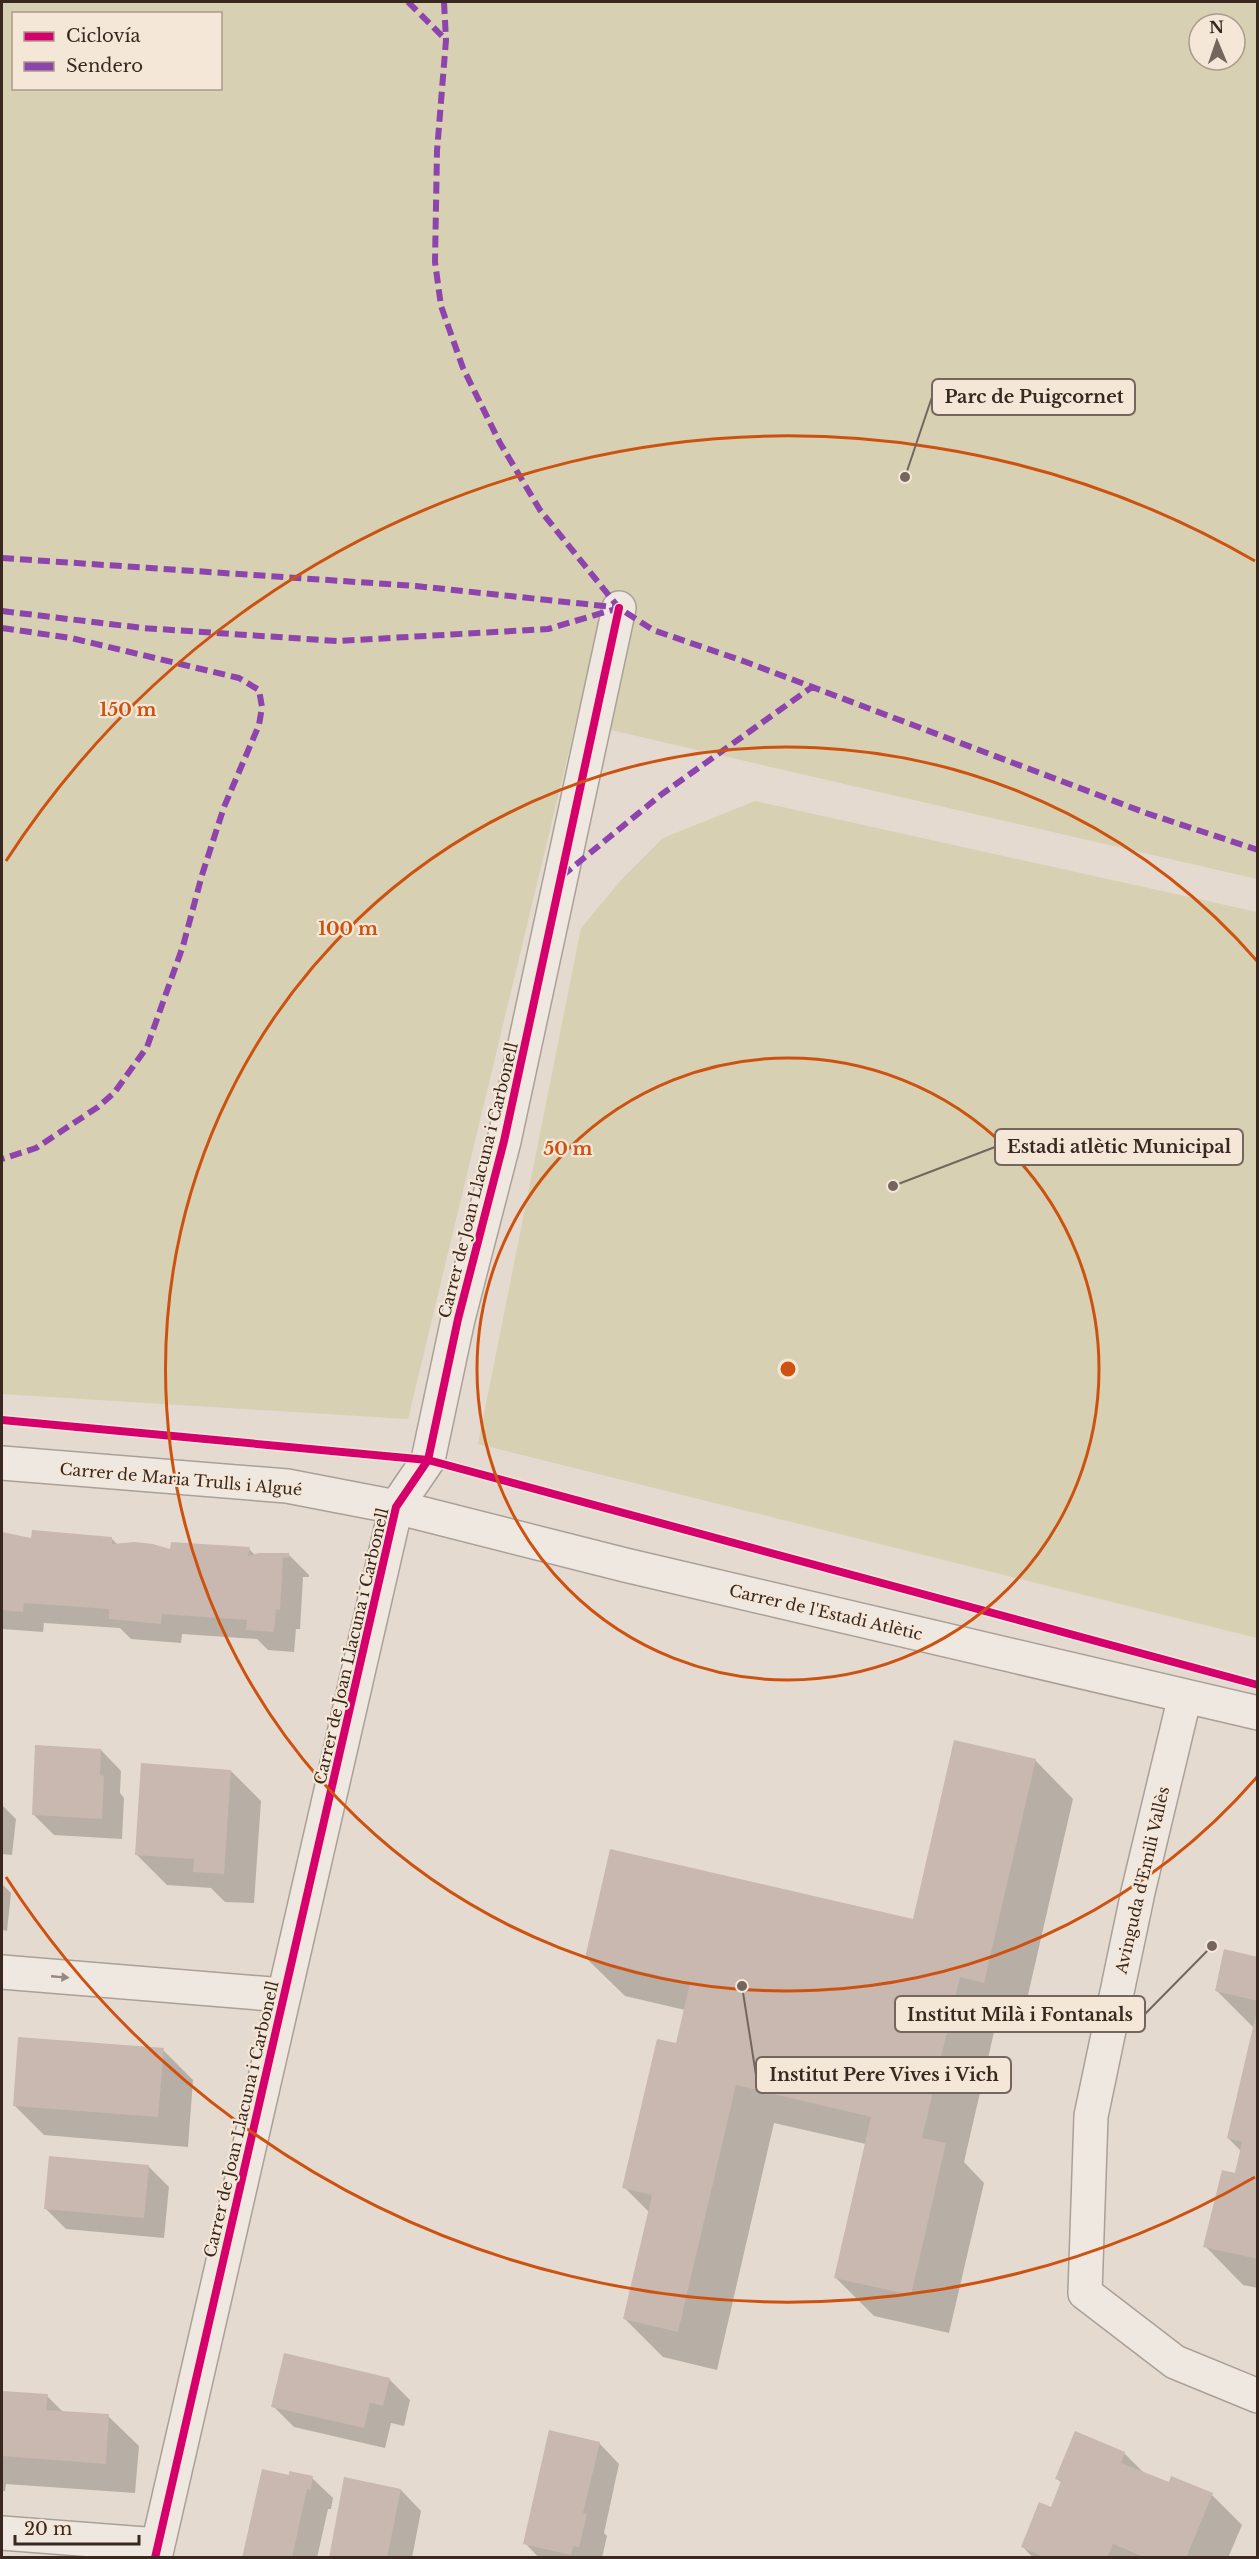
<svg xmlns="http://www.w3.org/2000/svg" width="1259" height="2559" viewBox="0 0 1259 2559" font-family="'Libre Baskerville',serif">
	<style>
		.green { fill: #d7d0b2; fill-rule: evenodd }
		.shadow { fill: #0003 }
		.building { fill: #c8b8b0 }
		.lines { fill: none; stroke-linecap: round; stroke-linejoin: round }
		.street-casing { stroke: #aaa098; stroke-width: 36 }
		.street { stroke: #eee8e1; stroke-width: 33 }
		.quiet { stroke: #8e44ad; stroke-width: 6; stroke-dasharray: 12 6; stroke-linecap: butt }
		.cycleway-casing { stroke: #f4e7d7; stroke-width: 11 }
		.cycleway { stroke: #d6006c; stroke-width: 8 }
		.oneway { fill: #948880 }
		.ring { fill: none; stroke: #ce520f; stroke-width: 3 }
		.labels { text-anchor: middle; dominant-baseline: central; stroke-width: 4.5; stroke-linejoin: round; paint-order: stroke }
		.street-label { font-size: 16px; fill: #392820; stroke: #f4e7d7 }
		.centre { fill: #ce520f; stroke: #f4e7d7; stroke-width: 3 }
		.ring-label { font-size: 18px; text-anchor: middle; font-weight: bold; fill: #ce520f; stroke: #f4e7d7; stroke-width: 4.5; stroke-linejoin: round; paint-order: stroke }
		.leader { fill: none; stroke: #75665d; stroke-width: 2 }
		.callout-dot { fill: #75665d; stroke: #f4e7d7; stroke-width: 2 }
		.callout { fill: #f4e7d7; stroke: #75665d; stroke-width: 2 }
		.callout-label { font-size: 18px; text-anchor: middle; font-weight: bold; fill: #392820 }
	</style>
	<rect width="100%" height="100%" fill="#e5dacf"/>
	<!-- green -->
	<path class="green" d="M2,2h1255v877l-681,-157 -168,697 -406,-25zM14,14h206v74h-206zM1199,24h36v36h-36z
		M755,801l502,111v726l-779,-194 103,-516 41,-49 41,-41z"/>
	<!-- shadow -->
	<path class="shadow" d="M2,1533l30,7 79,-2 7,7 53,6 78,-2 7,7 33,-1 20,20v2h-6l-3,52h-4l-2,23 -26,-2 -11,-11 -75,-5 -1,9 -50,-4 -11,-11 -76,-5 -1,9 -41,-3z
		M101,1750l20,21 -1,22 4,5 -2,41 -68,-4 -21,-21z
		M1035,1760l38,39 -51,222 -24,-6 -34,147 20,21 -35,150 -75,-17 -39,-39 31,-133 -92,-21 -57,247 -54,-13 -38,-38 24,-107 -25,-25 53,-142 8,-35 -60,-14 -39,-38 328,-37z
		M231,1771l30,30 -7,102 -29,-1 -14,-14 -44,-3 -30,-30z
		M2,1805l14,14 -4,36 -10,-1z
		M2,1884l9,9 -4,38 -5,-1z
		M1258,1958v330l-15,-3 -38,-39 31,-71 5,-24 -13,-13 26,-110 -38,-38z
		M163,2050l30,30 -5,67 -144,-12 -30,-30z
		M148,2166l21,21 -5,51 -98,-9 -20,-20z
		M389,2379l21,21 -6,26 -13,-3 -6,25 -91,-21 -21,-21z
		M2,2393l45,3 17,17 44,3 31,30 -4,47 -129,-9 -1,7h-3z
		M1076,2433l49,21 20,20 25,10 42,11 30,30 -14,33h-195l-10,-11 28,-38 11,-26 -5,-4z
		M599,2443l20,21 -15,69 3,3 -5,22h-63l-14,-15z
		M290,2476l22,2 21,20 -2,11h-3l-11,49h-74z
		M401,2490l20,21 -9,47h-82z"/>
	<!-- building -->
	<path class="building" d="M32,1530l80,7v7l22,-2 19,2 17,5 1,-7 79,5 -2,9 11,-3h30v5l-6,-1 -3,53 -4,-1 -2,23 -28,-2 1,-10 -85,-6 -1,10 -52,-5v-10l-85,-6 -1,9 -21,-2v-78l29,6z
		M954,1740l82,19 -52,224 -24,-6 -38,161 24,5 -35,152 -77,-17 37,-161 -135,-32 -58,247 -55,-13 29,-124 -30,-7 35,-149 19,4 14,-60 -105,-25 25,-109 303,70z
		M35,1745l66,4 -1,26 4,1 -2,43 -70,-4z
		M141,1763l90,7 -7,104 -31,-2 1,-13 -59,-4z
		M1224,1949l34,8v44l-43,-10z
		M1257,2010h1v249l-55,-12 19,-77 13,3 7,-31 -15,-4z
		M18,2037l146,11 -6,69 -145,-11z
		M49,2156l100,9 -5,53 -100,-9z
		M284,2353l106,25 -7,28 -13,-3 -6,25 -93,-21z
		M2,2391l46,3 -2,16 63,4 -3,50 -104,-8z
		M549,2430l51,12 -17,71 4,1 -8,33 -6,-1 -2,9 -48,-11z
		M1075,2431l50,21 -4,11 48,19 2,-6 42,17 -27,65h-40l-33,-14 -6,14h-61l-25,-11 18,-45 12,5 10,-26 -6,-2z
		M262,2469l27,6v-4l24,5 -2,14 -4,-1 -15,69h-50z
		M344,2477l57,12 -14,69h-58z"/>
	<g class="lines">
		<!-- street casing -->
		<g class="street-casing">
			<path id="street" d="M2,1463l285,23 109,21 229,58 633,148
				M1185,1696l-47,196 -47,224 -6,177 90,69 83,34
				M2,1972l281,23
				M2,2533l156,12
				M155,2558l241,-1051 32,-47 30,-141 46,-178 115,-533"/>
		</g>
		<!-- street -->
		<use href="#street" class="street"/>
		<!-- quiet -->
		<path class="quiet" d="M408,2l38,38
			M444,2l2,38 -9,111 -2,111 6,44 22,62 37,75 40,67 79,98 34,22 93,32 400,151 112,37
			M2,558l414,28 197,21
			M2,611l141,17 194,13 211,-12 71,-21
			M2,628l69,10 168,40 20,12 3,17 -3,18 -35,82 -22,68 -19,71 -36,101 -33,46 -16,14 -62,41 -34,11
			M562,876l100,-82 150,-107"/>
		<!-- cycleway casing -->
		<g class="cycleway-casing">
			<path id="cycleway" d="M2,1420l426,40 830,225
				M155,2558l241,-1051 32,-47 30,-141 46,-178 115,-533"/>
		</g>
		<!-- cycleway -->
		<use href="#cycleway" class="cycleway"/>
	</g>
	<!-- one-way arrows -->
	<defs><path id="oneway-solid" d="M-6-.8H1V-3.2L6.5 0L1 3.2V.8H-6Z" transform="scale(1.5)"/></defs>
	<use class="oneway" href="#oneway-solid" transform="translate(60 1977) rotate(5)"/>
	<!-- distance rings -->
	<g class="ring">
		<circle cx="788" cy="1369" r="311"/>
		<path d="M1257 1777A622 622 0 1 1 1257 961"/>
		<path d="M1255 2177A933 933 0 0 1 6 1877M6 861A933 933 0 0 1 1255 561"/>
	</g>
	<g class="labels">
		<!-- street labels -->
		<g class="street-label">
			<text transform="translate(478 1180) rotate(-76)">Carrer de Joan Llacuna i Carbonell</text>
			<text transform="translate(181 1479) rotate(5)">Carrer de Maria Trulls i Algué</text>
			<text transform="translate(826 1612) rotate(13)">Carrer de l'Estadi Atlètic</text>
			<text transform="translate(351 1646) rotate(-77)">Carrer de Joan Llacuna i Carbonell</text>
			<text transform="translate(1142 1880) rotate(-77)">Avinguda d'Emili Vallès</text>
			<text transform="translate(241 2119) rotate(-77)">Carrer de Joan Llacuna i Carbonell</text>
		</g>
	</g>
	<circle cx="788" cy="1369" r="9" class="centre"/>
	<g class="ring-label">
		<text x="128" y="716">150 m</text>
		<text x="348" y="935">100 m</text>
		<text x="568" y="1155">50 m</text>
	</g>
	<!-- callouts -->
	<path class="leader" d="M905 477L932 397M893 1186L995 1147M1212 1946L1145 2014M742 1986L756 2075"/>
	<g class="callout-dot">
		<circle cx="905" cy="477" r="6"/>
		<circle cx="893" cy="1186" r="6"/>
		<circle cx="1212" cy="1946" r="6"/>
		<circle cx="742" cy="1986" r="6"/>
	</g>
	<g class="callout">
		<rect x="932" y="379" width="203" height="36" rx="6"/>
		<rect x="995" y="1129" width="248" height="36" rx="6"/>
		<rect x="895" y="1996" width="250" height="36" rx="6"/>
		<rect x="756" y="2057" width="255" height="36" rx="6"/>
	</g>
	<g class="callout-label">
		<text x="1034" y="403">Parc de Puigcornet</text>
		<text x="1119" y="1153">Estadi atlètic Municipal</text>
		<text x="1020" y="2021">Institut Milà i Fontanals</text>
		<text x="884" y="2081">Institut Pere Vives i Vich</text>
	</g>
	<!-- border -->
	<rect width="1259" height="2559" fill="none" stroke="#392820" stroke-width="6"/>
	<!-- legend -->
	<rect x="12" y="12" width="210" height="78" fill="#f4e7d7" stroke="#a99b8e" stroke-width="1.5"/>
	<rect x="24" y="32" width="30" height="9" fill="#d6006c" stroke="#a99b8e" stroke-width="1.5"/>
	<text x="66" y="42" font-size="18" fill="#392820">Ciclovía</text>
	<rect x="24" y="62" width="30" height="9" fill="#8e44ad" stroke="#a99b8e" stroke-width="1.5"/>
	<text x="66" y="72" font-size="18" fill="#392820">Sendero</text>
	<!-- north arrow -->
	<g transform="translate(1217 42) rotate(358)"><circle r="28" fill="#f4e7d7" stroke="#a99b8e" stroke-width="1.5"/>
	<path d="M0-4.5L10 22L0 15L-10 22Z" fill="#75665d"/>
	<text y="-9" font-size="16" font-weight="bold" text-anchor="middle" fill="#392820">N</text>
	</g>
	<!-- scale -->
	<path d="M15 2535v9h124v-9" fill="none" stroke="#392820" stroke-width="3"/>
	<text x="24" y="2535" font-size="18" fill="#392820" stroke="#f4e7d7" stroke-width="4.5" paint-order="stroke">20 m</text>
</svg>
